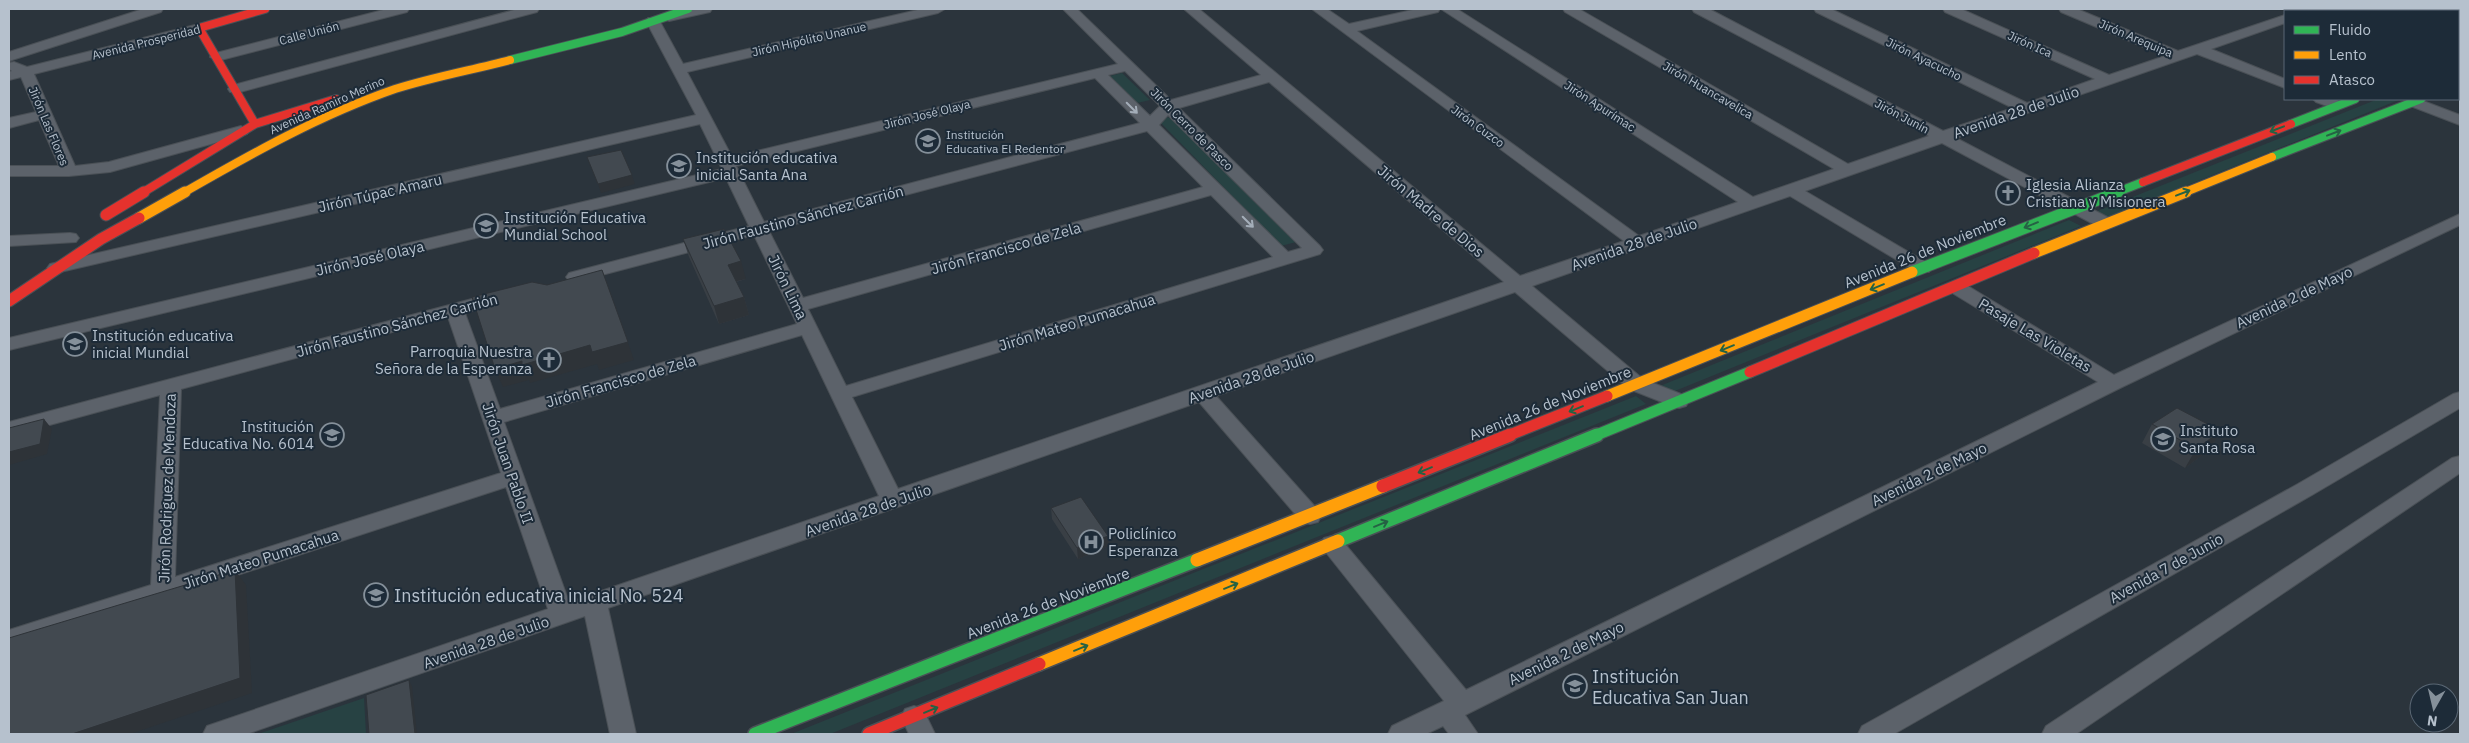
<svg xmlns="http://www.w3.org/2000/svg" width="2469" height="743" viewBox="0 0 2469 743" font-family="'IBM Plex Sans',sans-serif">
	<style>
		.green { fill: #274243 }
		.lines { fill: none; stroke-linecap: round; stroke-linejoin: round }
		.street-casing { stroke: #4a5056; stroke-width: 2 }
		.fast-far2-casing { stroke: #4a5056; stroke-width: 10 }
		.fast-far1-casing { stroke: #4a5056; stroke-width: 13 }
		.fast-casing { stroke: #4a5056; stroke-width: 16 }
		.slow-far2-casing { stroke: #4a5056; stroke-width: 10 }
		.slow-far1-casing { stroke: #4a5056; stroke-width: 13 }
		.slow-casing { stroke: #4a5056; stroke-width: 16 }
		.jam-far2-casing { stroke: #4a5056; stroke-width: 10 }
		.jam-far1-casing { stroke: #4a5056; stroke-width: 13 }
		.jam-casing { stroke: #4a5056; stroke-width: 16 }
		.street { fill: #5c626a; fill-rule: evenodd }
		.fast-far2 { stroke: #30b455; stroke-width: 8 }
		.fast-far1 { stroke: #30b455; stroke-width: 11 }
		.fast { stroke: #30b455; stroke-width: 13 }
		.slow-far2 { stroke: #ff9f0a; stroke-width: 8 }
		.slow-far1 { stroke: #ff9f0a; stroke-width: 11 }
		.slow { stroke: #ff9f0a; stroke-width: 13 }
		.jam-far2 { stroke: #e5322d; stroke-width: 8 }
		.jam-far1 { stroke: #e5322d; stroke-width: 11 }
		.jam { stroke: #e5322d; stroke-width: 13 }
		.wall { fill: #393f45 }
		.shaded-wall { fill: #2e3338 }
		.building { fill: #424950; stroke: #2e3338 }
		.oneway { stroke: #a4aeb9 }
		.oneway2 { stroke: #256244 }
		.labels { text-anchor: middle; dominant-baseline: central; stroke-width: 4; stroke-linejoin: round; paint-order: stroke }
		.far-street-label { font-size: 12px; fill: #b6c1cd; stroke: #1d2b38 }
		.far-poi-label { font-size: 12px; fill: #b6c1cd; stroke: #1d2b38; text-anchor: start }
		.street-label { font-size: 15px; fill: #b6c1cd; stroke: #1d2b38 }
		.poi-label { font-size: 15px; fill: #b6c1cd; stroke: #1d2b38; text-anchor: start }
		.near-poi-label { font-size: 18px; fill: #b6c1cd; stroke: #1d2b38; text-anchor: start }
	</style>
	<rect width="100%" height="100%" fill="#2b343c"/>
	<!-- green -->
	<path class="green" d="M1122,73l28,27 -13,3 -27,-27z
		M2378,99h23l-295,119 -11,-6z
		M1167,117l5,2 124,123 -15,4 -121,-124v-4z
		M2069,220l12,6 -411,167 -10,-7z
		M1636,396l10,8 -816,330h-39z
		M364,698l2,36h-108z"/>
	<g class="lines">
		<!-- street casing -->
		<g class="street-casing">
			<path id="street" d="M143,9h20l-2,3 -152,49v-9z
				M387,9h22l-2,3 -190,49 -7,-4 2,-3z
				M518,9h21l-2,3 -297,80h-10l-2,-3 2,-3z
				M688,9h24l-2,3 -41,9 -7,-4 2,-3z
				M922,9h23l-7,4 -251,59 45,85 386,-93 -55,-55h14l94,91 90,-25 -77,-66h15l321,267 104,-35 -312,-232h15l22,15 68,-15h23l-2,3 -81,19 282,205 99,-34 -297,-193h16l296,188 81,-28 -269,-157 -2,-3h16l269,155 81,-28 -235,-124 -2,-3h17l234,122 70,-23 -197,-96 -2,-3h17l196,94 68,-24 -150,-67 -2,-3h18l148,66 56,-19 -104,-44 -2,-3h18l101,42 107,-36v8l-74,26 74,30v9l-88,-34 -241,84 155,81 3,4 -3,4h-12l-157,-84 -137,48 124,73 3,4 -3,4h-12l-127,-76 -258,90 111,93 43,17 3,5 -3,5 -7,2 -7,-2 -43,-17 -114,-97 -299,104 102,114 3,6 -3,6 -8,2 -8,-2 -103,-120 -591,206 28,126h-26l-25,-118 -338,118h-44l4,-8 341,-117 -42,-122 -497,163v-20l142,-45 9,-190 -151,41v-14l493,-131 7,2 2,4 -2,4 -44,12 35,96 297,-85 -43,-89 -179,47 -6,-1 -3,-4 3,-4 180,-47 -23,-48 -717,172v-12l713,-169 -22,-45 -644,149 -6,-1 -3,-4 3,-4 646,-149 -50,-94 2,-3h10l25,46zM1125,71l35,35 -10,10 -42,-41zM1095,78l45,45 -376,99 -28,-56zM1269,82l235,200 -606,207 -46,-92 468,-143 3,-4 -3,-4 -141,-138zM1168,115l134,133 -14,4 -129,-127zM1147,131l56,56 -400,111 -34,-67zM1211,195l62,62 -427,129 -38,-77zM448,317l53,156 -326,104 6,-188zM802,335l77,161 -310,106 -65,-180z
				M2301,9h20l-2,2h-20z
				M199,24l5,1 2,3 -2,3 -170,43 41,92 34,-4 132,-36 8,5 -2,3 -137,38 -41,4h-60v-10h50l-20,-46 -30,8v-10l27,-6 -15,-35 -12,3v-8l3,-1 -3,-2v-6l5,-1 13,5z
				M2313,99h22l11,6 -8,5 -22,-8z
				M2408,99h10l42,16v10l-52,-20 -3,-3z
				M2460,214v11l-340,163 -655,327 13,19h-29l-6,-8 -17,8h-38l4,-8 52,-25 -120,-151 -4,-6 4,-6 8,-2 8,2 126,152 632,-308 -149,-91 -2,-4 2,-4h14l151,92z
				M70,233l6,1 3,4 -3,4 -67,4v-10z
				M2460,392v16l-148,87 -418,239h-36l4,-8 434,-241 157,-91z
				M2460,456v17l-384,261h-34l4,-8 406,-268z
				M914,706l9,3 12,25h-26l-8,-17 4,-8z"/>
		</g>
		<!-- fast-far2 casing -->
		<g class="fast-far2-casing">
			<path id="fast-far2" d="M2458,58l2,-1
				M510,60l112,-28 66,-23
				M2458,84l2,-1
				M2291,124l64,-25
				M2272,157l149,-58
				M2115,193l28,-11"/>
		</g>
		<!-- fast-far1 casing -->
		<g class="fast-far1-casing">
			<path id="fast-far1" d="M1912,272l206,-80
				M1594,436l156,-64"/>
		</g>
		<!-- fast casing -->
		<g class="fast-casing">
			<path id="fast" d="M1338,541l259,-106
				M755,734l442,-174"/>
		</g>
		<!-- slow-far2 casing -->
		<g class="slow-far2-casing">
			<path id="slow-far2" d="M183,193c68,-39 137,-78 212,-104 38,-12 77,-19 115,-29
				M2183,193l89,-36"/>
		</g>
		<!-- slow-far1 casing -->
		<g class="slow-far1-casing">
			<path id="slow-far1" d="M139,218l46,-26
				M2034,253l152,-61
				M1607,396l305,-124"/>
		</g>
		<!-- slow casing -->
		<g class="slow-casing">
			<path id="slow" d="M1197,560l186,-74
				M1039,664l299,-123"/>
		</g>
		<!-- jam-far2 casing -->
		<g class="jam-far2-casing">
			<path id="jam-far2" d="M255,124l-56,-96 66,-19
				M2143,182l148,-58
				M142,193l113,-69 81,-25"/>
		</g>
		<!-- jam-far1 casing -->
		<g class="jam-far1-casing">
			<path id="jam-far1" d="M106,215l38,-23
				M9,301l92,-62 38,-21
				M1750,372l284,-119
				M1507,436l100,-40"/>
		</g>
		<!-- jam casing -->
		<g class="jam-casing">
			<path id="jam" d="M1383,486l127,-51
				M869,734l170,-70"/>
		</g>
		<!-- street -->
		<use href="#street" class="street"/>
		<!-- fast-far2 -->
		<use href="#fast-far2" class="fast-far2"/>
		<!-- fast-far1 -->
		<use href="#fast-far1" class="fast-far1"/>
		<!-- fast -->
		<use href="#fast" class="fast"/>
		<!-- slow-far2 -->
		<use href="#slow-far2" class="slow-far2"/>
		<!-- slow-far1 -->
		<use href="#slow-far1" class="slow-far1"/>
		<!-- slow -->
		<use href="#slow" class="slow"/>
		<!-- jam-far2 -->
		<use href="#jam-far2" class="jam-far2"/>
		<!-- jam-far1 -->
		<use href="#jam-far1" class="jam-far1"/>
		<!-- jam -->
		<use href="#jam" class="jam"/>
	</g>
	<!-- wall -->
	<path class="wall" d="M683,239l63,40 -10,3 8,15 5,18 -30,9 -30,-67z
		M2152,424l69,7 -12,19 -24,18 -43,-25z
		M1051,508l58,38 -31,13 -26,-40z"/>
	<!-- shaded-wall -->
	<path class="shaded-wall" d="M632,175l3,9 -34,9 -3,-9z
		M741,261l5,18 -13,3 -5,-17z
		M602,270l32,90 -35,10 -2,-6 -67,19 -1,-3 -26,7 -8,-18z
		M744,297l5,18 -30,9 -5,-18z
		M44,419l8,10 -5,25 -38,11v-13z
		M2221,431l-12,19 -24,18 11,-19z
		M1108,536l1,10 -31,13 -1,-11z
		M235,570l11,15 6,108 -122,41h-58z
		M409,680l3,6 5,48h-2z"/>
	<!-- building -->
	<path class="building" d="M621,150l11,25 -34,9 -11,-27z
		M724,229l17,32 -13,4 16,32 -30,9 -31,-67z
		M602,270l26,72 -36,10 -2,-7 -68,20v-4l-27,8 -23,-72 60,-15 15,3z
		M2177,408l44,23 -25,18 -44,-25z
		M44,419l-4,25 -31,8v-24z
		M1081,497l27,39 -31,12 -26,-40z
		M235,570l5,108 -168,56h-63v-96z
		M409,680l6,54h-46l-3,-39z"/>
	<!-- one-way arrows -->
	<defs><path id="oneway-shaft" d="M-6 0H5M1.5-3L5.5 0L1.5 3" fill="none" stroke-width="1.6" stroke-linecap="round" stroke-linejoin="round" transform="scale(1.25)"/></defs>
	<g class="oneway">
		<use href="#oneway-shaft" transform="translate(1132 108) rotate(45)"/>
		<use href="#oneway-shaft" transform="translate(1248 222) rotate(45)"/>
	</g>
	<g class="oneway2">
		<use href="#oneway-shaft" transform="translate(2277 129) rotate(159)"/>
		<use href="#oneway-shaft" transform="translate(2334 133) rotate(-21)"/>
		<use href="#oneway-shaft" transform="translate(2183 193) rotate(-21)"/>
		<use href="#oneway-shaft" transform="translate(2031 225) rotate(158)"/>
		<use href="#oneway-shaft" transform="translate(1877 287) rotate(158)"/>
		<use href="#oneway-shaft" transform="translate(1727 348) rotate(158)"/>
		<use href="#oneway-shaft" transform="translate(1576 409) rotate(158)"/>
		<use href="#oneway-shaft" transform="translate(1425 470) rotate(158)"/>
		<use href="#oneway-shaft" transform="translate(1381 524) rotate(-22)"/>
		<use href="#oneway-shaft" transform="translate(1231 586) rotate(-22)"/>
		<use href="#oneway-shaft" transform="translate(1081 648) rotate(-22)"/>
		<use href="#oneway-shaft" transform="translate(931 710) rotate(-22)"/>
	</g>
	<!-- icons -->
	<defs>
		<g id="school-ring" transform="scale(1.25)"><circle r="9.5" fill="#1d2b38" stroke="#85909a" stroke-width="1.5"/><path d="M0-5L7-2L0 1L-7-2ZM-4 1L0 2.5L4 1V4Q0 6-4 4Z" fill="#85909a"/></g>
		<g id="church-ring" transform="scale(1.25)"><circle r="9.5" fill="#1d2b38" stroke="#85909a" stroke-width="1.5"/><path d="M-1.2-6h2.4v3.5h3.3v2.4h-3.3V6h-2.4V-.1h-3.3v-2.4h3.3Z" fill="#85909a"/></g>
		<g id="university-ring" transform="scale(1.25)"><circle r="9.5" fill="#1d2b38" stroke="#85909a" stroke-width="1.5"/><path d="M0-5L7-2L0 1L-7-2ZM-4 1L0 2.5L4 1V4Q0 6-4 4Z" fill="#85909a"/></g>
		<g id="hospital-ring" transform="scale(1.25)"><circle r="9.5" fill="#1d2b38" stroke="#85909a" stroke-width="1.5"/><path d="M-5-5h3v3.5h4V-5h3V5h-3V1.5h-4V5h-3Z" fill="#85909a"/></g>
	</defs>
	<g fill-rule="evenodd">
		<use href="#school-ring" x="928" y="141"/>
		<use href="#school-ring" x="679" y="166"/>
		<use href="#church-ring" x="2008" y="193"/>
		<use href="#school-ring" x="486" y="226"/>
		<use href="#school-ring" x="75" y="344"/>
		<use href="#church-ring" x="549" y="360"/>
		<use href="#school-ring" x="332" y="435"/>
		<use href="#university-ring" x="2163" y="439"/>
		<use href="#hospital-ring" x="1091" y="542"/>
		<use href="#school-ring" x="376" y="595"/>
		<use href="#school-ring" x="1575" y="686"/>
	</g>
	<g class="labels">
		<!-- far-street labels -->
		<g class="far-street-label">
			<text transform="translate(309 33) rotate(-15)">Calle Unión</text>
			<text transform="translate(2136 38) rotate(23)">Jirón Arequipa</text>
			<text transform="translate(809 39) rotate(-13)">Jirón Hipólito Unanue</text>
			<text transform="translate(146 42) rotate(-14)">Avenida Prosperidad</text>
			<text transform="translate(2030 44) rotate(24)">Jirón Ica</text>
			<text transform="translate(1924 59) rotate(26)">Jirón Ayacucho</text>
			<text transform="translate(1708 90) rotate(30)">Jirón Huancavelica</text>
			<text transform="translate(327 105) rotate(-24)">Avenida Ramiro Merino</text>
			<text transform="translate(1600 106) rotate(33)">Jirón Apurímac</text>
			<text transform="translate(927 114) rotate(-14)">Jirón José Olaya</text>
			<text transform="translate(1902 116) rotate(28)">Jirón Junín</text>
			<text transform="translate(49 126) rotate(67)">Jirón Las Flores</text>
			<text transform="translate(1478 126) rotate(36)">Jirón Cuzco</text>
			<text transform="translate(1192 129) rotate(45)">Jirón Cerro de Pasco</text>
		</g>
		<!-- far-poi labels -->
		<g class="far-poi-label">
			<text x="946" y="134">Institución<tspan x="946" dy="14">Educativa El Redentor</tspan></text>
		</g>
		<!-- street labels -->
		<g class="street-label">
			<text transform="translate(2016 112) rotate(-19)">Avenida 28 de Julio</text>
			<text transform="translate(380 193) rotate(-13)">Jirón Túpac Amaru</text>
			<text transform="translate(1431 211) rotate(40)">Jirón Madre de Dios</text>
			<text transform="translate(803 217) rotate(-15)">Jirón Faustino Sánchez Carrión</text>
			<text transform="translate(1634 244) rotate(-19)">Avenida 28 de Julio</text>
			<text transform="translate(1006 248) rotate(-16)">Jirón Francisco de Zela</text>
			<text transform="translate(1925 251) rotate(-22)">Avenida 26 de Noviembre</text>
			<text transform="translate(370 258) rotate(-13)">Jirón José Olaya</text>
			<text transform="translate(788 287) rotate(64)">Jirón Lima</text>
			<text transform="translate(2294 297) rotate(-25)">Avenida 2 de Mayo</text>
			<text transform="translate(1077 322) rotate(-17)">Jirón Mateo Pumacahua</text>
			<text transform="translate(397 325) rotate(-15)">Jirón Faustino Sánchez Carrión</text>
			<text transform="translate(2035 335) rotate(31)">Pasaje Las Violetas</text>
			<text transform="translate(1251 377) rotate(-19)">Avenida 28 de Julio</text>
			<text transform="translate(621 381) rotate(-16)">Jirón Francisco de Zela</text>
			<text transform="translate(1550 403) rotate(-22)">Avenida 26 de Noviembre</text>
			<text transform="translate(508 463) rotate(71)">Jirón Juan Pablo II</text>
			<text transform="translate(1929 474) rotate(-26)">Avenida 2 de Mayo</text>
			<text transform="translate(167 488) rotate(-88)">Jirón Rodriguez de Mendoza</text>
			<text transform="translate(868 510) rotate(-19)">Avenida 28 de Julio</text>
			<text transform="translate(261 559) rotate(-18)">Jirón Mateo Pumacahua</text>
			<text transform="translate(2166 568) rotate(-29)">Avenida 7 de Junio</text>
			<text transform="translate(1048 603) rotate(-21)">Avenida 26 de Noviembre</text>
			<text transform="translate(486 642) rotate(-19)">Avenida 28 de Julio</text>
			<text transform="translate(1566 653) rotate(-26)">Avenida 2 de Mayo</text>
		</g>
		<!-- poi labels -->
		<g class="poi-label">
			<text x="696" y="157">Institución educativa<tspan x="696" dy="17">inicial Santa Ana</tspan></text>
			<text x="2026" y="184">Iglesia Alianza<tspan x="2026" dy="17">Cristiana y Misionera</tspan></text>
			<text x="504" y="217">Institución Educativa<tspan x="504" dy="17">Mundial School</tspan></text>
			<text x="92" y="335">Institución educativa<tspan x="92" dy="17">inicial Mundial</tspan></text>
			<text x="532" y="351" text-anchor="end">Parroquia Nuestra<tspan x="532" dy="17">Señora de la Esperanza</tspan></text>
			<text x="314" y="426" text-anchor="end">Institución<tspan x="314" dy="17">Educativa No. 6014</tspan></text>
			<text x="2180" y="430">Instituto<tspan x="2180" dy="17">Santa Rosa</tspan></text>
			<text x="1108" y="533">Policlínico<tspan x="1108" dy="17">Esperanza</tspan></text>
		</g>
		<!-- near-poi labels -->
		<g class="near-poi-label">
			<text x="394" y="595">Institución educativa inicial No. 524</text>
			<text x="1592" y="676">Institución<tspan x="1592" dy="21">Educativa San Juan</tspan></text>
		</g>
	</g>
	<!-- border -->
	<rect width="2469" height="743" fill="none" stroke="#b6c1cd" stroke-width="20"/>
	<!-- legend -->
	<rect x="2284" y="10" width="175" height="90" fill="#1d2b38" stroke="#5a6774"/>
	<rect x="2294" y="26" width="25" height="8" fill="#30b455" stroke="#5a6774"/>
	<text x="2329" y="35" font-size="15" fill="#b6c1cd">Fluido</text>
	<rect x="2294" y="51" width="25" height="8" fill="#ff9f0a" stroke="#5a6774"/>
	<text x="2329" y="60" font-size="15" fill="#b6c1cd">Lento</text>
	<rect x="2294" y="76" width="25" height="8" fill="#e5322d" stroke="#5a6774"/>
	<text x="2329" y="85" font-size="15" fill="#b6c1cd">Atasco</text>
	<!-- north arrow -->
	<g transform="translate(2434 708) rotate(188)"><circle r="24" fill="#1d2b38" stroke="#5a6774"/>
	<path d="M0-4L9 19L0 12L-9 19Z" fill="#85909a"/>
	<text y="-8" font-size="14" font-weight="bold" text-anchor="middle" fill="#b6c1cd">N</text>
	</g>
</svg>
